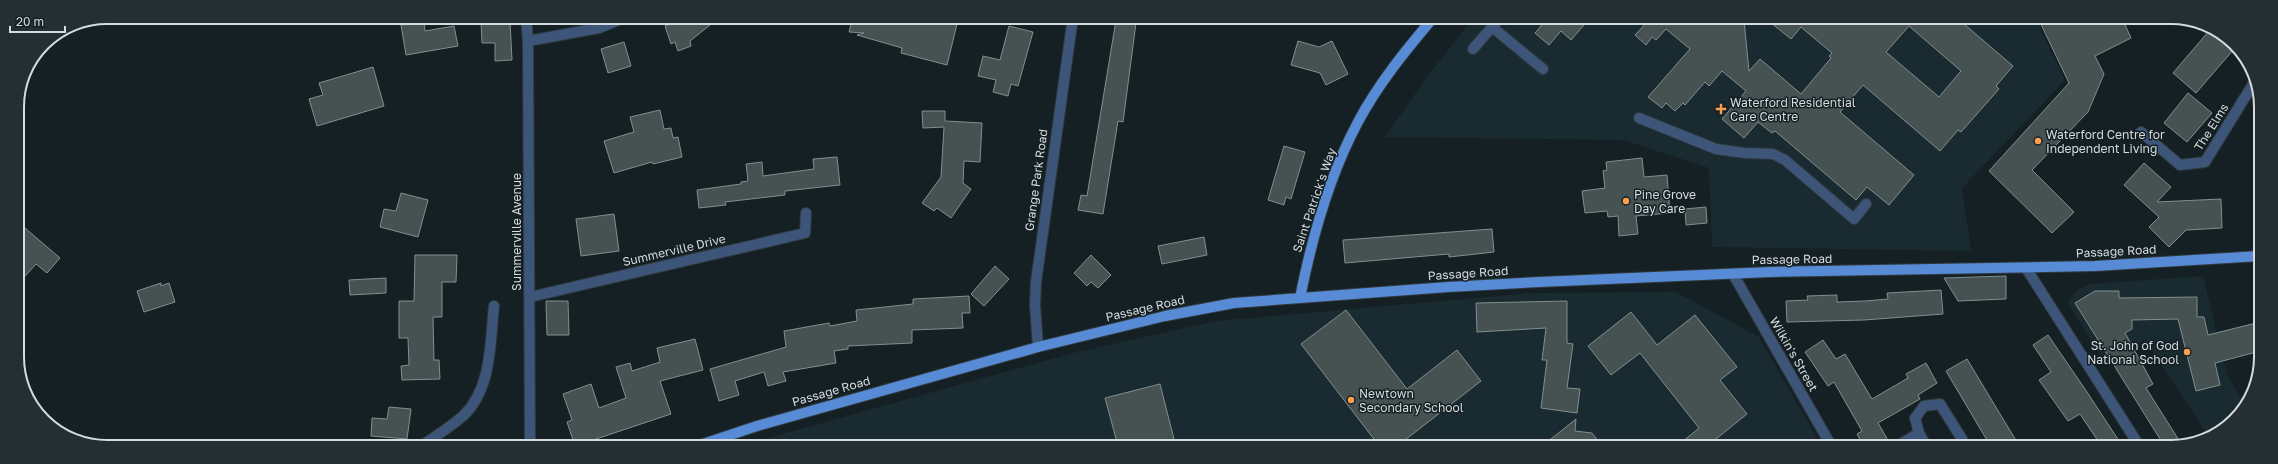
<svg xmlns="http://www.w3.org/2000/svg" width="2278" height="464" viewBox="0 0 2278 464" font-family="'Golos Text',sans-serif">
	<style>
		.built { fill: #192a31 }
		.building { fill: #455251; stroke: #818f8e; fill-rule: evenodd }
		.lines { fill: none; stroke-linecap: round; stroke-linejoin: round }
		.minor-casing { stroke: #303a3e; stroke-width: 12 }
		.major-casing { stroke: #303a3e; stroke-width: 12 }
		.minor { stroke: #3d5579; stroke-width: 10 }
		.major { stroke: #588bd6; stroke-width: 10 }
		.poi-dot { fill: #fa9f4f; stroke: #152024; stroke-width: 1.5 }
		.labels { text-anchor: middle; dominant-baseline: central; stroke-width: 3; stroke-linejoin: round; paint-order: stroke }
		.poi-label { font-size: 12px; fill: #d5dbde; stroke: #152024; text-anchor: start }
		.street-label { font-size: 12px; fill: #d5dbde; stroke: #152024 }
		.rim { fill: none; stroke: #d5dbde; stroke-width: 2 }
	</style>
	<rect width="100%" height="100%" fill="#152024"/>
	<!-- built -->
	<path class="built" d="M1473,18h562l30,62 -103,108 9,63 -259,-4 -3,-79 -85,-28 -239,-3 39,-56z
		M2203,276l24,99 19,31 -16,18 -23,10 -62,-94 -40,23 -38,-61 9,-11 14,-7z
		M1676,292l83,45 63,110 -1082,-1 333,-93 143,-32 316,-28z"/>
	<!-- building -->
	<path class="building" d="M690,17h30l-30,24 1,5 -13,5 -3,-9 -4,2 -6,-18z
		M853,17h65l19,5 1,-5 20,3 -11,45 -46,-12 1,-5 -45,-13 7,-2 -15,-1z
		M1545,18h45l-19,22 -10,-9 -12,14 -14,-12 12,-14z
		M1651,18h63l7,5 23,-3 5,51 11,-12 41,35 30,-36 -2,-2 3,-3 -31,-26 -10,12 -26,-21h192l56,48 -17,20 3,3 -38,43 -3,-2 -18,21 -77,-66 -23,27 74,63 -25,30 -22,-18 -11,13 -81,-69 -3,2 -14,-11 -14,16 -22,-19 24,-28 -24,-20 -13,15 -4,-4 -20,23 -2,-2 -8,8 -9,-8 -4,5 -14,-11 42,-48 -24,-20 -10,11 -4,-3 -6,8 -11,-10zM1909,26l52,45 -22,26 -53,-45z
		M2038,18h84l9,20 -36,18 9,18 -16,38 -56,58 42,42 -22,21 -63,-62 80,-88z
		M1116,20l20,3 -13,99 -5,-1 -15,93 -25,-4 3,-15 6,1z
		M510,21l2,39 -17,1v-18h-13l-1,-21z
		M424,22l1,9 29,-5 4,20 -52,9 -5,-30z
		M1009,26l24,6 -15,54 -7,-2 -3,12 -15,-4 3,-12 -18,-4 5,-20 17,4z
		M2209,31l9,4 16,14 -38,44 -23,-20z
		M1298,41l21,6 13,-6 16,33 -22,11 -6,-12 -29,-8z
		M624,42l7,24 -23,7 -7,-24z
		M373,67l11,39 -67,20 -8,-27 14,-4 -4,-12z
		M2188,93l24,20 -25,29 -23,-19z
		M660,110l4,19 7,-1 2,10 5,-1 4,20 -29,7 -1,-2 -38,11 -10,-32 30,-9 -4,-15z
		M922,111h23v10l37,2 -2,39 -16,-1 -1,22 8,6 -20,29 -14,-10 -3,3 -12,-8 19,-26 3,-50 -21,1z
		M1284,146l21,6 -14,47 -5,-2 -2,8 -16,-5z
		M837,157l3,28 -55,6v4l-60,7 1,3 -27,3 -2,-18 44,-6v-2l7,-1 -2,-17 16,-2 1,14 51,-7 -1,-10z
		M1642,158l2,19 23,-2 3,38 -34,3 2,18 -19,2 -1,-20 -10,1 -1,-6 -22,2 -3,-22 23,-3 -2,-17 4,-1 -1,-8z
		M2144,163l27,24 -14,15 64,-3 1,29 -36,2 -17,17 -20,-20 10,-10 -35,-32z
		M401,193l27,7 -10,37 -38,-10 4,-18 12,2z
		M1706,207l1,16 -21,2 -1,-16z
		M614,214l5,37 -38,5 -5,-37z
		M18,222l42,36 -13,15 -11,-9 -18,20z
		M1492,229l2,23 -45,5v-3l-104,9 -2,-23z
		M1204,237l3,18 -45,9 -4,-18z
		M415,255h42l-1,27h-14v35h-9l1,43h5l1,19 -38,1 -1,-14 8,-1 -1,-27h-9v-37h15z
		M1091,255l20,20 -13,13 -7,-6 -4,4 -13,-13z
		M995,266l14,13 -25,27 -13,-12z
		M2006,276v23l-48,2 -14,-23z
		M386,278v15l-36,2 -1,-15z
		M161,283v3l8,-3 6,19 -31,10 -7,-21z
		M1941,290l2,24 -79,6 -77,2 -1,-21 22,-1 -1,-4 30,-1v7l28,-1 23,-2 -1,-6z
		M2095,291h24v7l78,-1v20h7l4,18 52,-13v29l-45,12 5,22 -24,6 -18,-72 -46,1v9l-7,4 28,51 -7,4 36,57 -17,2 -90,-144z
		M969,296l1,17h-8l1,15 -51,2v13l-64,3v3l-14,2 2,12 -53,9 3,9 -18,5 -4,-14 -29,9 4,14 -20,6 -9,-32 76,-22 -2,-16 45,-8 1,3 27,-5 -1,-11 57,-6v-5z
		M546,301h22l1,34h-22z
		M1567,301v42l6,1 -6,44 13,1 -3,24 -36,-5 6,-48h-5l4,-32 -69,4 -1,-29z
		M1346,310l61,79 50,-39 24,31 -85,66h-16l-79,-103z
		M1631,312l26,33 38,-30 42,52 -17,13 27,34 -41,33h-30l23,-19 -59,-75 -29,22 -23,-29z
		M2048,335l39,57 36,55h-21l-22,-33 -12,7 -29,-41 12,-8 -18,-27z
		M695,339l8,31 -43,11 11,33 -96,32 -8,-24 5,-2 -9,-26 28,-10 8,24 27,-10 -10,-31 14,-4 2,8 28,-9 -3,-14z
		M1823,340l13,19 9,-5 27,45 36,-21 -2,-4 20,-11 11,20 -19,12 2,4 -42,24 11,19 -9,5h-16l-7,-13 5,-3 -28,-49 -6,4 -23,-34z
		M1967,359l27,45 26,43h-29l-45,-76z
		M1160,384l16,63 -58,-1 -13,-48z
		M389,407l22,2 -4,30 -36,-3 1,-18 15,1z
		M1576,419l-1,12 17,2 11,14h-62z"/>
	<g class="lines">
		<!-- minor casing -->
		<g class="minor-casing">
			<path id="minor" d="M526,17l2,24 2,405
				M1500,18l-8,9 51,42
				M528,41l71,-13 27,-11
				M1473,49l19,-22
				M1639,118l77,31 29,4 28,1 12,6 69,59 12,-15
				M2141,132l39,33 25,-3 50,-81
				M2026,268l114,179
				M1733,274l99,173
				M530,297l275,-64 1,-20
				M1038,347l-3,-42 1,-23 37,-265
				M421,446c14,-9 29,-19 42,-30 29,-27 27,-74 31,-110
				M1896,447l23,-14
				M1927,447l-8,-14 -4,-15 9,-12 16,-2 27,43"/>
		</g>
		<!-- major casing -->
		<g class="major-casing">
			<path id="major" d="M1300,298c12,-61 29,-122 58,-176 20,-38 48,-72 75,-104
				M697,446l60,-20 281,-79 127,-31 69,-13 214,-16 91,-5 231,-10 325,-6 165,-10"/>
		</g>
		<!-- minor -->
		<use href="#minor" class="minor"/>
		<!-- major -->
		<use href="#major" class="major"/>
	</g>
	<!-- markers -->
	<g class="poi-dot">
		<path d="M1719 103h4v4h4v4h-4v4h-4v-4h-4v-4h4z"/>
		<circle cx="2038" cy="141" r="4"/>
		<circle cx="1626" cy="201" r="4"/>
		<circle cx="2187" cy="352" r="4"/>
		<circle cx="1351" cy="400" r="4"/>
	</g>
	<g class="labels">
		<!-- poi labels -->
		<g class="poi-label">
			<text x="1730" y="102">Waterford Residential<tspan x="1730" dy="14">Care Centre</tspan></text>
			<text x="2046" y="134">Waterford Centre for<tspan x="2046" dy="14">Independent Living</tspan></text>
			<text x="1634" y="194">Pine Grove<tspan x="1634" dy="14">Day Care</tspan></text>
			<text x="2179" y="345" text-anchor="end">St. John of God<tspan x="2179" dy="14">National School</tspan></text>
			<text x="1359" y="393">Newtown<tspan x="1359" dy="14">Secondary School</tspan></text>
		</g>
		<!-- street labels -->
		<g class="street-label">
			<text transform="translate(2211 127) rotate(-58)">The Elms</text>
			<text transform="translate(1036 180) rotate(-82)">Grange Park Road</text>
			<text transform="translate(1314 200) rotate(-71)">Saint Patrick's Way</text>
			<text transform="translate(516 232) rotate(-90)">Summerville Avenue</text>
			<text transform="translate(674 250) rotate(-13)">Summerville Drive</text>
			<text transform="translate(2116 251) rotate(-3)">Passage Road</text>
			<text transform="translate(1792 259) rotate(-1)">Passage Road</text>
			<text transform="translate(1468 273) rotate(-4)">Passage Road</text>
			<text transform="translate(1145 308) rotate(-13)">Passage Road</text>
			<text transform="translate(1794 354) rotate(60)">Wilkin's Street</text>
			<text transform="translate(831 391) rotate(-16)">Passage Road</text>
		</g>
	</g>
	<!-- crop -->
	<path d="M0 0H2278V464H0ZM107 24H2171A83 83 0 0 1 2254 107V357A83 83 0 0 1 2171 440H107A83 83 0 0 1 24 357V107A83 83 0 0 1 107 24Z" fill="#242f33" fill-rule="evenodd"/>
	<path class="rim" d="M107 24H2171A83 83 0 0 1 2254 107V357A83 83 0 0 1 2171 440H107A83 83 0 0 1 24 357V107A83 83 0 0 1 107 24Z"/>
	<!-- scale -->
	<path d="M10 26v6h55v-6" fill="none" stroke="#d5dbde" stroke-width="2"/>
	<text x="16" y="26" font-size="12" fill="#d5dbde" stroke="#152024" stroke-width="3" paint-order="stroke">20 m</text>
</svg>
